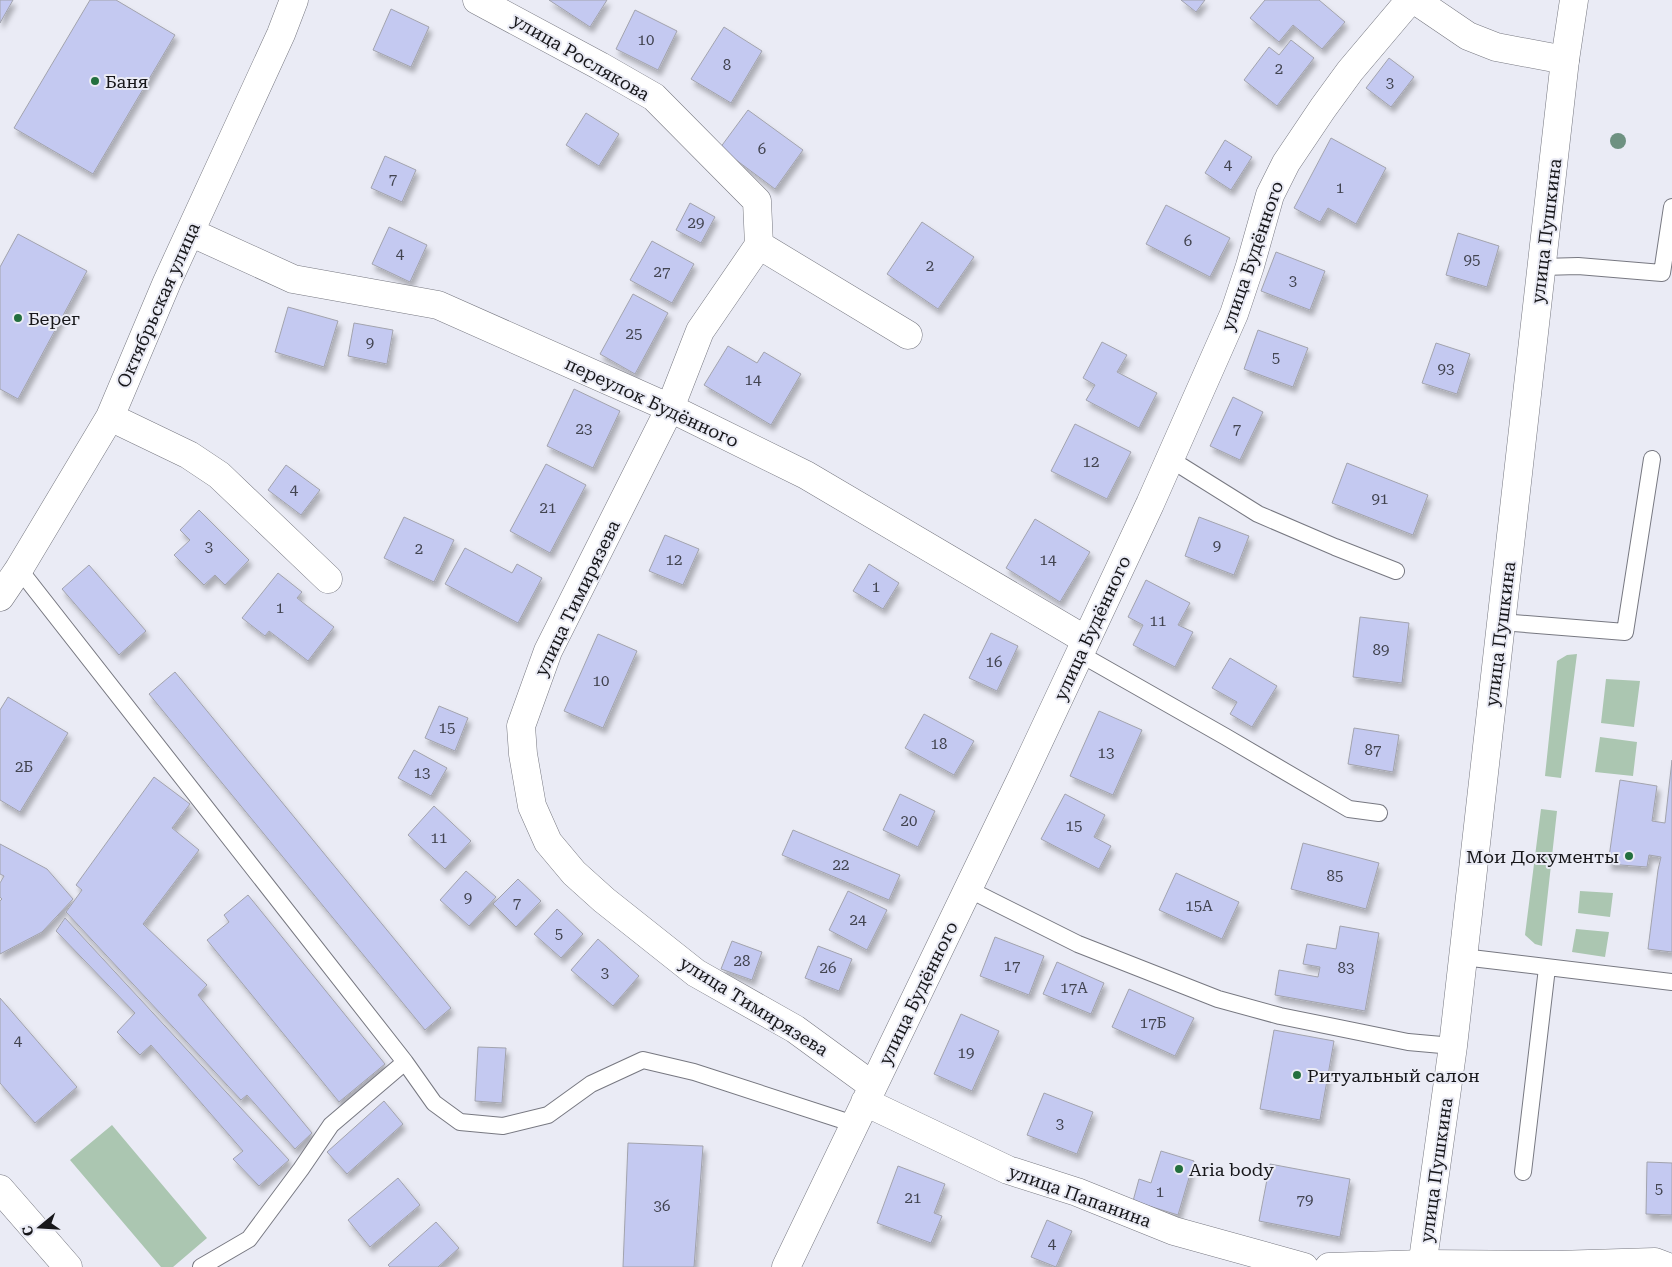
<svg xmlns="http://www.w3.org/2000/svg" width="1672" height="1267" viewBox="0 0 1672 1267" font-family="'Roboto Serif',serif">
	<style>
		.green { fill: #abc6b1 }
		.building { fill: #c4c9f1; stroke: #a2a3ad; filter: url(#shadow) }
		.lines { fill: none; stroke-linecap: round; stroke-linejoin: round }
		.lane-casing { stroke: #777881; stroke-width: 18 }
		.street-casing { stroke: #777881; stroke-width: 29 }
		.secondary-casing { stroke: #777881; stroke-width: 29 }
		.lane { stroke: #fff; stroke-width: 16 }
		.street { stroke: #fff; stroke-width: 28 }
		.secondary { stroke: #fff; stroke-width: 28 }
		.tree { fill: #6e9181 }
		.poi-dot { fill: #236f3e; stroke: #eaebf5; stroke-width: 2 }
		.labels { text-anchor: middle; dominant-baseline: central; stroke-width: 4; stroke-linejoin: round; paint-order: stroke }
		.number-label { font-size: 15px; fill: #424450 }
		.street-label { font-size: 18px; fill: #17171a; stroke: #eaebf5 }
		.poi-label { font-size: 18px; fill: #17171a; stroke: #eaebf5; text-anchor: start }
	</style>
	<defs>
		<filter id="shadow"><feDropShadow dx="3" dy="5.5" stdDeviation="2.5" flood-color="#0004"/></filter>
	</defs>
	<rect width="100%" height="100%" fill="#eaebf5"/>
	<!-- green -->
	<path class="green" d="M1577,654l-16,124 -16,-2 12,-115 10,-6z
		M1606,679l34,2 -6,46 -33,-4z
		M1600,737l37,5 -4,34 -38,-4z
		M1541,809l16,2 -15,135 -7,-2 -10,-9z
		M1580,891l33,2 -3,24 -32,-4z
		M1576,929l33,3 -4,25 -33,-5z
		M112,1125l95,113 -34,29h-12l-91,-107z"/>
	<!-- building -->
	<path class="building" d="M0,0h13l-13,23z
		M90,0h26l59,35 -82,139 -79,-46z
		M549,0h58l-17,27z
		M1181,0h24l-9,12z
		M1265,0h54l26,22 -23,27 -29,-24 -14,17 -29,-24z
		M391,9l38,18 -18,40 -38,-17z
		M635,10l42,21 -19,39 -42,-21z
		M724,27l38,24 -31,52 -40,-24z
		M1291,40l23,18 -37,48 -33,-26 25,-33 10,8z
		M1389,58l25,19 -23,30 -25,-19z
		M748,110l55,40 -28,39 -55,-41z
		M586,113l33,21 -20,32 -33,-21z
		M1331,138l55,30 -30,56 -28,-16 -8,14 -26,-14z
		M1225,140l27,17 -21,33 -26,-17z
		M385,156l31,14 -14,32 -31,-14z
		M690,203l25,14 -14,26 -25,-13z
		M1166,205l64,33 -20,39 -64,-33z
		M922,222l52,35 -36,52 -51,-35z
		M389,227l38,18 -17,37 -38,-18z
		M1458,233l41,13 -12,41 -41,-12z
		M18,234l69,37 -69,128 -18,-10v-122z
		M652,241l42,23 -22,39 -42,-23z
		M1276,252l49,19 -15,39 -49,-19z
		M633,294l35,19 -33,61 -35,-20z
		M288,307l50,14 -14,46 -49,-15z
		M354,323l39,7 -6,34 -39,-8z
		M1258,330l50,18 -15,39 -49,-18z
		M1102,342l25,13 -10,17 40,21 -18,35 -53,-28 9,-15 -12,-7z
		M1436,343l34,11 -13,40 -35,-11z
		M728,346l29,17 7,-11 37,22 -30,51 -67,-40z
		M574,389l46,22 -27,57 -46,-22z
		M1233,397l30,15 -23,48 -30,-14z
		M1075,424l56,28 -24,47 -56,-28z
		M1347,463l81,32 -15,40 -81,-32z
		M546,464l40,21 -36,68 -40,-22z
		M286,465l34,25 -19,25 -33,-25z
		M199,510l50,50 -24,25 -10,-10 -11,10 -30,-30 16,-15 -10,-10z
		M404,517l50,23 -20,42 -50,-24z
		M1199,517l50,19 -15,39 -49,-19z
		M1035,519l55,33 -30,50 -54,-34z
		M665,535l34,14 -16,36 -34,-14z
		M465,548l47,25 5,-9 25,14 -24,45 -73,-39z
		M869,564l30,19 -16,26 -30,-18z
		M89,565l57,66 -27,24 -57,-66z
		M278,573l24,19 -5,6 37,29 -26,34 -39,-30 -4,5 -23,-18z
		M1146,580l44,23 -12,22 15,7 -18,35 -42,-22 10,-20 -15,-8z
		M1360,617l49,6 -7,60 -49,-6z
		M991,633l27,13 -21,45 -28,-13z
		M598,634l39,17 -34,77 -39,-17z
		M1230,658l47,28 -25,41 -22,-13 7,-12 -25,-14z
		M175,672l276,336 -26,22 -276,-336z
		M8,697l60,36 -48,79 -20,-12v-90z
		M439,706l29,12 -13,33 -30,-13z
		M1099,711l43,19 -29,65 -43,-19z
		M924,714l50,27 -20,34 -49,-27z
		M1354,728l45,7 -6,37 -45,-8z
		M414,750l33,18 -16,28 -33,-18z
		M1672,760v192l-24,-3 10,-79 3,-13 -12,-2 -2,12 -39,-3 12,-84 37,6 -5,35 13,2z
		M154,777l36,27 -18,24 27,22 -56,74 64,61 -9,10 114,138 -17,16 -48,-54 -6,5 -175,-188 16,-22 -6,-5z
		M900,794l35,17 -17,36 -35,-17z
		M1065,794l40,21 -11,22 17,9 -12,23 -58,-30z
		M434,806l37,35 -26,28 -37,-34z
		M793,830l107,45 -11,25 -107,-45z
		M1303,843l76,20 -13,46 -75,-20z
		M0,844l47,25 26,30 -31,33 -42,22v-53l2,-2 -2,-2v-14l4,-7 -4,-2z
		M466,871l30,26 -27,29 -29,-26z
		M1176,873l63,29 -17,37 -63,-29z
		M518,879l23,22 -25,26 -23,-23z
		M848,891l39,19 -20,40 -38,-20z
		M248,895l137,169 -46,38 -132,-162 22,-18 -5,-7z
		M557,909l26,25 -22,24 -27,-24z
		M65,918l224,242 -30,26 -26,-27 10,-8 -92,-106 -11,10 -23,-23 18,-19 -79,-82z
		M1340,926l39,7 -14,78 -90,-16 4,-25 39,7 2,-10 -17,-3 4,-20 29,5z
		M995,937l49,19 -15,39 -49,-19z
		M598,939l41,37 -26,30 -42,-36z
		M732,941l30,11 -10,28 -31,-11z
		M818,946l34,13 -13,32 -34,-13z
		M1057,962l47,21 -13,31 -48,-20z
		M1129,989l65,29 -19,38 -63,-29z
		M0,998l77,89 -42,36 -35,-40z
		M961,1014l38,17 -27,60 -38,-17z
		M1274,1030l60,11 -14,79 -60,-11z
		M478,1047l28,1 -4,55 -27,-2z
		M1044,1093l49,19 -16,42 -50,-19z
		M384,1101l19,23 -56,50 -20,-22z
		M628,1143l75,3 -9,121h-71z
		M1161,1151l33,10 -16,54 -45,-14 6,-22 12,4z
		M1647,1162l25,1v52l-26,-1z
		M1270,1164l80,15 -10,58 -81,-16z
		M898,1166l47,18 -11,29 8,3 -11,27 -54,-20z
		M398,1178l22,27 -50,42 -22,-27z
		M1047,1220l25,11 -16,36 -25,-10z
		M436,1222l23,26 -21,19h-48l-2,-2z"/>
	<g class="lines">
		<!-- lane casing -->
		<g class="lane-casing">
			<path id="lane" d="M1542,267l36,-1 84,7 10,-66
				M1170,459l88,55 77,33 61,24
				M19,569l386,493 29,41 26,19 43,4 45,-11 43,-31 52,-24 51,12 160,52
				M1501,622l124,10 27,-173
				M1080,654l146,83 123,72 30,4
				M968,889l110,55 140,55 62,17 128,26 45,4
				M1463,957l209,25
				M1523,1172l24,-204
				M201,1267l48,-28 52,-70 30,-44 74,-63"/>
		</g>
		<!-- street casing -->
		<g class="street-casing">
			<path id="street" d="M477,0l123,66 54,31 103,104 2,44
				M1415,0l53,36 28,11 69,13
				M190,232l103,47 145,26 232,103 136,67 280,165
				M759,245l-59,86 -30,77 -122,243 -27,75 2,28 9,52 16,36 26,31 30,27 92,73 99,56 78,57
				M759,245l149,90
				M110,417l79,38 30,20 109,104
				M0,597l19,-28 91,-152 57,-135 114,-248 13,-34
				M865,1102l143,68 69,22 97,39 130,36
				M0,1189l68,78
				M786,1267l236,-490 128,-273 84,-190 16,-48 20,-71 16,-32 37,-55 27,-37 60,-71
				M1329,1267l94,-3 133,1 99,-3 13,5"/>
		</g>
		<!-- secondary casing -->
		<g class="secondary-casing">
			<path id="secondary" d="M1422,1267l31,-221 112,-986 9,-60"/>
		</g>
		<!-- lane -->
		<use href="#lane" class="lane"/>
		<!-- street -->
		<use href="#street" class="street"/>
		<!-- secondary -->
		<use href="#secondary" class="secondary"/>
	</g>
	<!-- trees -->
	<circle class="tree" cx="1618" cy="141" r="8"/>
	<!-- markers -->
	<g class="poi-dot">
		<circle cx="95" cy="81" r="5"/>
		<circle cx="18" cy="318" r="5"/>
		<circle cx="1629" cy="856" r="5"/>
		<circle cx="1297" cy="1075" r="5"/>
		<circle cx="1179" cy="1169" r="5"/>
	</g>
	<g class="labels">
		<!-- number labels -->
		<g class="number-label">
			<text x="646" y="40">10</text>
			<text x="727" y="65">8</text>
			<text x="1279" y="69">2</text>
			<text x="1390" y="83">3</text>
			<text x="762" y="149">6</text>
			<text x="1228" y="165">4</text>
			<text x="393" y="179">7</text>
			<text x="1340" y="188">1</text>
			<text x="696" y="223">29</text>
			<text x="1188" y="241">6</text>
			<text x="400" y="254">4</text>
			<text x="1472" y="260">95</text>
			<text x="930" y="266">2</text>
			<text x="662" y="272">27</text>
			<text x="1293" y="281">3</text>
			<text x="634" y="334">25</text>
			<text x="370" y="343">9</text>
			<text x="1276" y="358">5</text>
			<text x="1446" y="369">93</text>
			<text x="753" y="380">14</text>
			<text x="584" y="429">23</text>
			<text x="1237" y="429">7</text>
			<text x="1091" y="462">12</text>
			<text x="294" y="490">4</text>
			<text x="1380" y="499">91</text>
			<text x="548" y="508">21</text>
			<text x="1217" y="546">9</text>
			<text x="209" y="547">3</text>
			<text x="419" y="549">2</text>
			<text x="674" y="560">12</text>
			<text x="1048" y="560">14</text>
			<text x="876" y="587">1</text>
			<text x="280" y="608">1</text>
			<text x="1158" y="621">11</text>
			<text x="1381" y="650">89</text>
			<text x="994" y="662">16</text>
			<text x="601" y="681">10</text>
			<text x="447" y="728">15</text>
			<text x="939" y="744">18</text>
			<text x="1373" y="750">87</text>
			<text x="1106" y="753">13</text>
			<text x="24" y="767">2Б</text>
			<text x="422" y="773">13</text>
			<text x="909" y="821">20</text>
			<text x="1074" y="826">15</text>
			<text x="439" y="838">11</text>
			<text x="841" y="865">22</text>
			<text x="1335" y="876">85</text>
			<text x="468" y="898">9</text>
			<text x="517" y="903">7</text>
			<text x="1199" y="906">15А</text>
			<text x="858" y="920">24</text>
			<text x="559" y="934">5</text>
			<text x="742" y="961">28</text>
			<text x="1012" y="966">17</text>
			<text x="828" y="968">26</text>
			<text x="1346" y="968">83</text>
			<text x="605" y="973">3</text>
			<text x="1074" y="988">17А</text>
			<text x="1153" y="1023">17Б</text>
			<text x="18" y="1041">4</text>
			<text x="966" y="1053">19</text>
			<text x="1060" y="1124">3</text>
			<text x="1659" y="1189">5</text>
			<text x="1160" y="1192">1</text>
			<text x="913" y="1198">21</text>
			<text x="1305" y="1200">79</text>
			<text x="662" y="1206">36</text>
			<text x="1052" y="1244">4</text>
		</g>
		<!-- street labels -->
		<g class="street-label">
			<text transform="translate(581 57) rotate(30)">улица Рослякова</text>
			<text transform="translate(1546 231) rotate(-83)">улица Пушкина</text>
			<text transform="translate(1252 256) rotate(-71)">улица Будённого</text>
			<text transform="translate(158 305) rotate(-66)">Октябрьская улица</text>
			<text transform="translate(652 402) rotate(25)">переулок Будённого</text>
			<text transform="translate(577 598) rotate(-64)">улица Тимирязева</text>
			<text transform="translate(1092 628) rotate(-65)">улица Будённого</text>
			<text transform="translate(1500 634) rotate(-83)">улица Пушкина</text>
			<text transform="translate(918 993) rotate(-64)">улица Будённого</text>
			<text transform="translate(754 1006) rotate(32)">улица Тимирязева</text>
			<text transform="translate(1436 1170) rotate(-82)">улица Пушкина</text>
			<text transform="translate(1080 1196) rotate(20)">улица Папанина</text>
		</g>
		<!-- poi labels -->
		<g class="poi-label">
			<text x="105" y="81">Баня</text>
			<text x="28" y="318">Берег</text>
			<text x="1619" y="856" text-anchor="end">Мои Документы</text>
			<text x="1307" y="1075">Ритуальный салон</text>
			<text x="1189" y="1169">Aria body</text>
		</g>
	</g>
	<!-- north arrow -->
	<g transform="translate(40 1227) rotate(252)" stroke="#eaebf5" stroke-width="4" paint-order="stroke">
	<path d="M0-4L9 19L0 12L-9 19Z" fill="#17171a"/>
	<text y="-8" font-size="14" font-weight="bold" text-anchor="middle" fill="#17171a">С</text>
	</g>
</svg>
